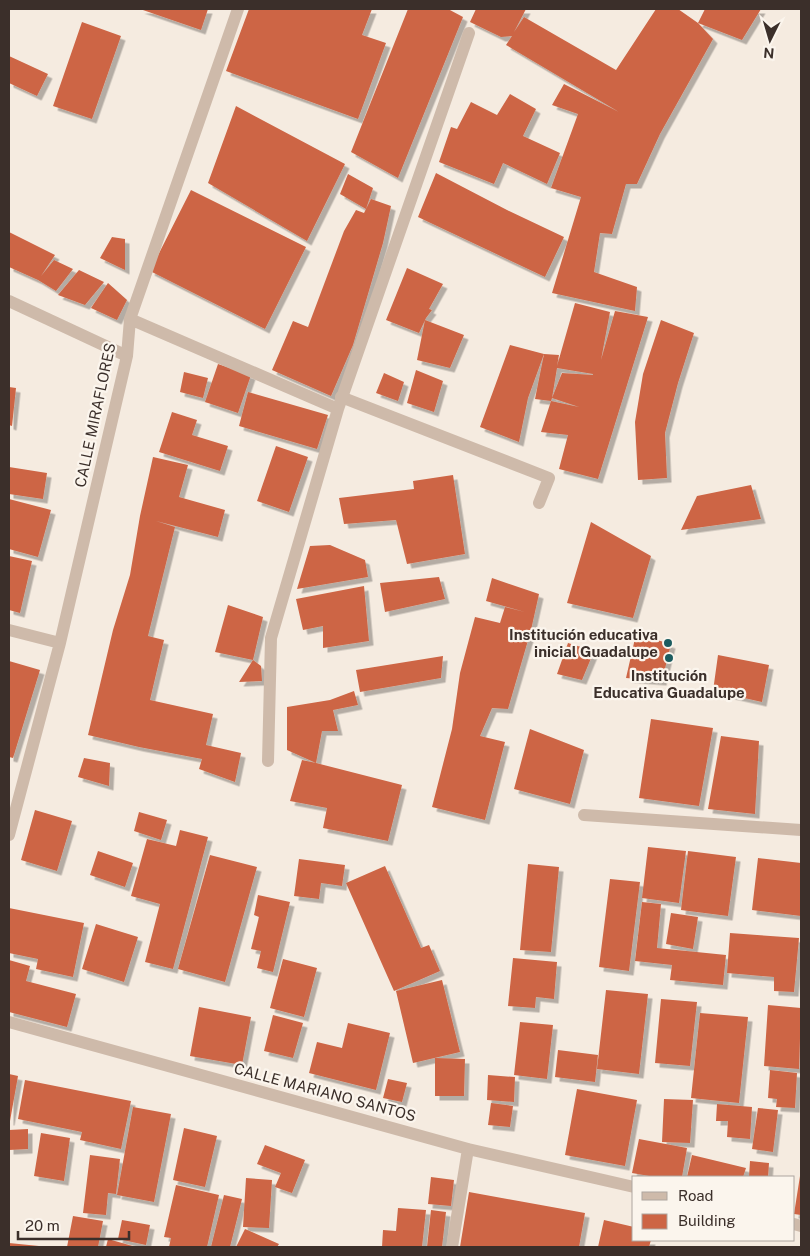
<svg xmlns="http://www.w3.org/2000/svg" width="810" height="1256" viewBox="0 0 810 1256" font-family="'Public Sans',sans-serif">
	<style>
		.building { fill: #cd6545; fill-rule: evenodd; filter: url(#shadow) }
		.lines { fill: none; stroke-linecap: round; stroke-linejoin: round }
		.lane { stroke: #cebaaa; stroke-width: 12 }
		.street { stroke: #cebaaa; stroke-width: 12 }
		.poi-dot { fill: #1c5c60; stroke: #fbf5ed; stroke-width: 2 }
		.labels { text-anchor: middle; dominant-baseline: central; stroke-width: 4.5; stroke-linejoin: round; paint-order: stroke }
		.street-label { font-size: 15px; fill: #3b2f2a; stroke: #fbf5ed }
		.poi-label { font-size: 15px; font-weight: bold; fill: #3b2f2a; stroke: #fbf5ed; text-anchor: end }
	</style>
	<defs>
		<filter id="shadow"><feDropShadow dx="4.5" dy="4.5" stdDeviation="0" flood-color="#0004"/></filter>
	</defs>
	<rect width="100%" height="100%" fill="#f5ebe0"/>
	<!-- building -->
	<path class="building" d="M140,9h68l-7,21z
		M249,9h123l-10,26 24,8 -28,76 -132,-48z
		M408,9h40l15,8 -65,161 -47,-26z
		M476,9h50l-12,23 10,-15 92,53 40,-61h22l20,14 15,16 -53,95 -23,50h-11l-14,50 -12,-1 -6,39 43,15 -2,24 -83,-18 29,-96 -30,-9 27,-74 -26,-9 12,-21 55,28 -113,-67 6,-9 -11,1 -31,-15z
		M705,9h56l-19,31 -44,-17z
		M82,22l39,14 -29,83 -39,-13z
		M9,56l39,18 -11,22 -28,-13z
		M510,94l26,15 -13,27 37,17 -13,31 -44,-21 -9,21 -55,-22 12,-35 6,2 14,-27 26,13z
		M236,106l109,58 -38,77 -99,-58z
		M436,173l71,37 57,27 -19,40 -127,-60z
		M348,174l25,14 -7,21 5,-10 20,7 -8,37 -30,102 -22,51 -59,-26 21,-49 15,6 36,-96 12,-21 8,3 2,-4 -26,-15z
		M191,190l115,57 -41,82 -115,-58z
		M9,232l46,23 -14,21 13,-16 19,9 -17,22 -18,-11 -29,-13z
		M112,237l13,2v31l-25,-12z
		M407,268l36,16 -14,25 3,1 -6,8 -7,15 -33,-13z
		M79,270l25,12 -19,23 -27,-10z
		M108,283l19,17 -10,20 -26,-12z
		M575,303l35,9 -9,48 14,-49 33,6 -50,162 -39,-10 9,-34 -27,-3 10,-31 28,6 -27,-9 -1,3 -16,-2 9,-45 -16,44 -9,44 -39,-15 30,-82 34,9 15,1 -2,11zM557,368l36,6v1l-31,-2 -10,25z
		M425,320l39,15 -14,33 -33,-8z
		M661,320l33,13 -16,50 -13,50 2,45 -29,2 -3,-58 8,-48z
		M218,364l33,11 -13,38 -33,-11z
		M416,370l27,11 -9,31 -27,-9z
		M184,372l24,6 -5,20 -23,-6z
		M384,373l20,9 -6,19 -22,-8z
		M9,387l7,1 -4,38 -3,-1z
		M248,392l80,23 -11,34 -78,-23z
		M172,412l25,8 -5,15 36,11 -8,25 -61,-19z
		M276,446l32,11 -19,55 -32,-11z
		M153,457l35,8 -9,32 46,13 -7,27 -62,-16 19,6 -27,109 16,4 -14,60 63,14 -7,31 35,8 -6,29 -36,-13 3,-10 -63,-12 -51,-12 25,-105 17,-55 10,-59z
		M9,467l38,6 -4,26 -34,-5z
		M453,475l12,79 -58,10 -11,-44 -52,4 -5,-26 75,-9 -1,-8z
		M751,485l10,34 -80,11 16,-34z
		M9,499l42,11 -13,47 -29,-8z
		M591,522l60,34 -18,62 -66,-15z
		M330,545l35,15 3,17 -71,12 13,-43z
		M9,556l23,5 -12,52 -11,-3z
		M439,577l6,22 -60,13 -5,-29z
		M492,578l47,16 -8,36 -23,79 -16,-1 -12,28 25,6 -20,78 -53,-13 20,-78 8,-56 15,-56 25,6 5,-16 20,5 -39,-11z
		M364,586l5,55 -46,7v-22l-20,4 -7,-31z
		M228,605l35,12 -10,43 -38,-8z
		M636,634l35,10 -9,37 -36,-3z
		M568,643l26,8 -12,29 -25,-6z
		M718,655l51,10 -7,37 -49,-11z
		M443,656l-2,22 -81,14 -4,-22z
		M253,660l8,6 1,15 -23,1z
		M9,661l31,9 -27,88 -4,-1z
		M354,691l4,14 -25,5 5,21h-16l-6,32 86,22 -14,56 -65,-13 4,-20 -37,-7 12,-41 14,3 -29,-13v-43l43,-7z
		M651,719l62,9 -14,78 -60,-8z
		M530,729l54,21 -14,54 -56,-15z
		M721,736l38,5 -4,73 -47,-5z
		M84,758l26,5 -1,23 -31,-9z
		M35,810l37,11 -15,50 -36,-11z
		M139,812l28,8 -6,20 -27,-9z
		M180,830l28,7 -35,132 -28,-7 15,-58 -29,-8 16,-57 29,7z
		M648,847l38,4 -7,52 -37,-5z
		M98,851l35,12 -8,24 -35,-12z
		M688,851l48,6 -8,59 -47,-6z
		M210,855l47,12 -32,115 -47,-13z
		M758,858l43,5v53l-49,-6z
		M299,859l46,6 -3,21 -21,-3 -2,16 -25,-3z
		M528,864l31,3 -8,85 -31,-2z
		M385,866l36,82 8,-3 11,26 -46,20 -48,-108z
		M610,879l30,3 -11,89 -30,-4z
		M258,895l32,7 -17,70 -16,-4 4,-17 -10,-2 8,-32 -5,-2z
		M642,902l19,2 -4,44 69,7 -3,30 -53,-5 2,-15 -37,-4z
		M9,908l75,15 -11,54 -37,-8 2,-10 -29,-6z
		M671,913l27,4 -5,32 -27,-5z
		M96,924l42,13 -14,45 -42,-13z
		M730,933l69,5 -5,54 -20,-1v-14l-47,-4z
		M513,958l44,4 -3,37 -18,-2 -1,11 -27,-2z
		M283,959l34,9 -13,49 -34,-9z
		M9,960l21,6 -4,15 50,13 -9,33 -58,-15z
		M442,980l18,72 -47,11 -17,-72z
		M606,990l42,4 -9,80 -42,-5z
		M661,999l36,3 -7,64 -35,-3z
		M768,1005l33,3 -2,61 -35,-3z
		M199,1007l52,10 -9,48 -52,-9z
		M700,1013l48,4 -9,86 -48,-5z
		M273,1015l30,8 -10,35 -29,-7z
		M520,1022l33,3 -6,54 -33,-4z
		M348,1023l42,10 -14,57 -67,-17 8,-31 25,6z
		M558,1050l40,5 -3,27 -40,-5z
		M435,1058l30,1 -1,37h-29z
		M770,1070l27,3 -2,35 -19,-1 1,-8 -9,-1z
		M9,1074l9,2 -8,45h-1z
		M488,1075l27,2 -1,25 -27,-2z
		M388,1079l19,4 -5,19 -19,-4z
		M25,1080l106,21 -10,48 -41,-9 2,-8 -64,-13z
		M577,1089l60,11 -12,66 -60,-11z
		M664,1099l29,1 -3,43 -28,-1z
		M491,1103l22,3 -3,21 -22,-2z
		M717,1104l35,3 -2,32 -23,-2 1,-16h-12z
		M133,1107l38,7 -17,88 -37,-7z
		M758,1108l20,2 -5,42 -21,-3z
		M184,1128l33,8 -12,51 -32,-7z
		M28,1129v20l-19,1v-20z
		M41,1133l29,5 -6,43 -30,-5z
		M639,1139l48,9 -5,29h-27l-23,-4z
		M265,1145l40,15 -13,33 -17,-6 6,-14 -24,-9z
		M90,1155l30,4 -4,35 -8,-1 -2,22 -23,-2z
		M692,1155l54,13 -3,9h-56z
		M750,1161l19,2 -1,14h-19z
		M800,1176h1v39l-7,-1z
		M431,1177l23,3 -3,26 -23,-2z
		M246,1178l26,2 -3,48 -26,-1z
		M176,1185l43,10 -12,52h-38l2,-9 -7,-1z
		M469,1192l116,21 -6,34h-119z
		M224,1195l18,4 -12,48h-19z
		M398,1208l28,2 -4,37h-40l1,-17 13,1z
		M431,1210l15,2 -4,35h-15z
		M73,1216l30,5 -5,26h-31z
		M122,1220l28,5 -4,20 -28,-6z
		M604,1220l30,7v13h17l-2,7h-51z
		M245,1229l34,15 -2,3h-41z
		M108,1239l28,8h-30z
		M9,1243l30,3 -1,1h-29z"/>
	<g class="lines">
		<!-- lane -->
		<path class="lane" d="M341,397l208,81 -10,25"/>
		<!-- street -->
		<path class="street" d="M9,301l118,55
			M130,319l208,90 131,-376
			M9,630l51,13
			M268,761l3,-123 67,-229
			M584,815l217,15
			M9,835l51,-192 67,-287 3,-37 108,-310
			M9,1022l459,127 166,38
			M794,1224l7,2
			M452,1247l16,-98"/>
	</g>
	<!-- markers -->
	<g class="poi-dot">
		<circle cx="668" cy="643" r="5"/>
		<circle cx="669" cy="658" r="5"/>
	</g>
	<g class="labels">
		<!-- street labels -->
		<g class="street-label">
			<text transform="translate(95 415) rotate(-78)">CALLE MIRAFLORES</text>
			<text transform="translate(325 1092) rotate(15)">CALLE MARIANO SANTOS</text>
		</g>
		<!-- poi labels -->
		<g class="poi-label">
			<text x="658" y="634">Institución educativa<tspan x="658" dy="17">inicial Guadalupe</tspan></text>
			<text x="669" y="675" text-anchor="middle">Institución<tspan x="669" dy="17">Educativa Guadalupe</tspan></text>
		</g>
	</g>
	<!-- border -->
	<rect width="810" height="1256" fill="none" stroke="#3b2f2a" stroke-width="20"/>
	<!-- legend -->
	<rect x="632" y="1176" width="162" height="65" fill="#fbf5ed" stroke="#aea69f"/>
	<rect x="642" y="1192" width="25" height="8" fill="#cebaaa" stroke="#aea69f"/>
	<text x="678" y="1201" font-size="15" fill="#3b2f2a">Road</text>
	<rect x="642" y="1214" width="25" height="15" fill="#cd6545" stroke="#aea69f"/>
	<text x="678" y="1226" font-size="15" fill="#3b2f2a">Building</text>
	<!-- north arrow -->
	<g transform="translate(770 40) rotate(185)" stroke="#fbf5ed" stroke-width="4" paint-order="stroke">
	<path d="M0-4L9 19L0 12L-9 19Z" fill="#3b2f2a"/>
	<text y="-8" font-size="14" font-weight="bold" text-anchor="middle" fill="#3b2f2a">N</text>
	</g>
	<!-- scale -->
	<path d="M18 1231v8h111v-8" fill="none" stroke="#3b2f2a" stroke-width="2.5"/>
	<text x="25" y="1231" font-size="15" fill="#3b2f2a" stroke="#fbf5ed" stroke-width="4" paint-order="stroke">20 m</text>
</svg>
